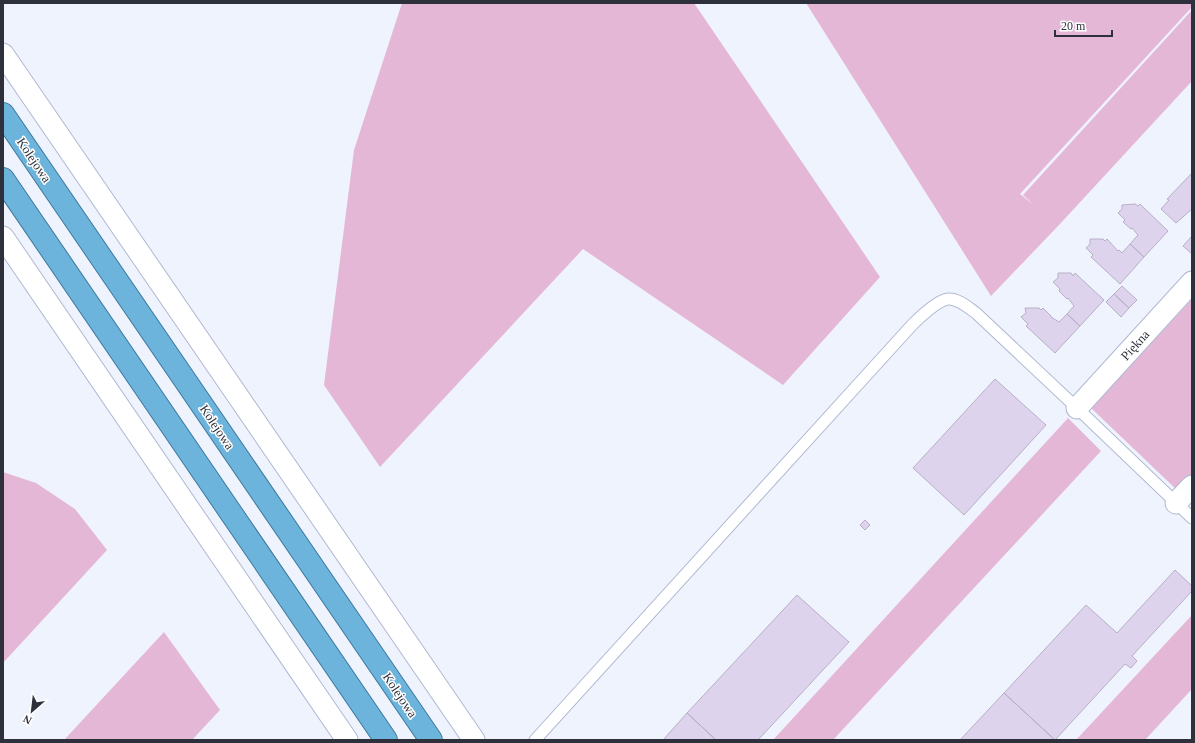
<svg xmlns="http://www.w3.org/2000/svg" width="1195" height="743" viewBox="0 0 1195 743" font-family="'Times New Roman',serif">
	<style>
		.green { fill: #e5b7d7 }
		.building { fill: #ddd3ed; stroke: #b8afc7 }
		.lines { fill: none; stroke-linecap: round; stroke-linejoin: round }
		.service-casing { stroke: #b0b9d1; stroke-width: 13 }
		.minor-casing { stroke: #b0b9d1; stroke-width: 23 }
		.trunk-casing { stroke: #3e7a9d; stroke-width: 24 }
		.service { stroke: #fff; stroke-width: 11 }
		.minor { stroke: #fff; stroke-width: 21 }
		.trunk { stroke: #6cb4db; stroke-width: 22 }
		.labels { text-anchor: middle; dominant-baseline: central; stroke-width: 3; stroke-linejoin: round; paint-order: stroke }
		.street-label { font-size: 13px; fill: #2e313b; stroke: #fff }
	</style>
	<rect width="100%" height="100%" fill="#eff3fd"/>
	<!-- green -->
	<path class="green" d="M402,3h292l186,274 -97,108 -200,-136 -203,218 -56,-82 30,-235z
		M806,3h386v4l-172,187 14,11 -11,-10 169,-185v71l-133,144 -68,71z
		M1192,299v179l-13,14 -88,-84z
		M1068,418l33,33 -268,289h-60z
		M3,472l33,11 39,26 32,41 -104,113z
		M1192,615v74l-47,51h-69z
		M164,632l56,78 -28,30h-128z"/>
	<!-- building -->
	<path class="building" d="M1192,173v36l-16,14 -15,-14 8,-9 -2,-1z
		M1135,204l3,2 2,-2 28,27 -24,26 -14,-13 8,-9 -6,-7 -1,1 -8,-7 2,-2 -7,-7 4,-4v-4z
		M1191,237l1,1v16l-9,-8z
		M1090,239h13l2,2 2,-2 11,12 1,-1 3,3 8,-9 14,13 -24,27 -29,-27 2,-2 -7,-7 4,-4z
		M1058,273h13l2,3 2,-3 29,27 -24,26 -13,-12 7,-8 -6,-8 -1,1 -8,-8 1,-2 -7,-7 5,-4z
		M1122,286l15,14 -8,8 -15,-14z
		M1114,294l15,14 -8,9 -15,-15z
		M1025,308h14l2,2 2,-2 8,8v1l8,5 8,-8 13,12 -25,27 -29,-27 2,-2 -7,-7 5,-4z
		M995,379l51,46 -82,90 -51,-47z
		M865,520l5,5 -5,5 -5,-5z
		M1175,570l17,16v5l-60,65 5,5 -6,7 -6,-4 -70,76 -51,-47 82,-88 31,28z
		M797,595l52,47 -91,98h-42l-29,-27z
		M1004,693l51,47h-95z
		M687,713l29,27h-53z"/>
	<g class="lines">
		<!-- service casing -->
		<g class="service-casing">
			<path id="service" d="M535,740l377,-415c7,-7 26,-25 36,-26 10,-1 21,9 28,14l101,95 115,110"/>
		</g>
		<!-- minor casing -->
		<g class="minor-casing">
			<path id="minor" d="M3,54l471,686
				M3,237l344,503
				M1077,408l115,-126
				M1176,503l16,-17"/>
		</g>
		<!-- trunk casing -->
		<g class="trunk-casing">
			<path id="trunk" d="M3,114l428,626
				M3,179l383,561"/>
		</g>
		<!-- service -->
		<use href="#service" class="service"/>
		<!-- minor -->
		<use href="#minor" class="minor"/>
		<!-- trunk -->
		<use href="#trunk" class="trunk"/>
	</g>
	<g class="labels">
		<!-- street labels -->
		<g class="street-label">
			<text transform="translate(34 160) rotate(56)">Kolejowa</text>
			<text transform="translate(1135 345) rotate(-48)">Piękna</text>
			<text transform="translate(217 427) rotate(56)">Kolejowa</text>
			<text transform="translate(400 695) rotate(56)">Kolejowa</text>
		</g>
	</g>
	<!-- border -->
	<rect width="1195" height="743" fill="none" stroke="#2e313b" stroke-width="8"/>
	<!-- north arrow -->
	<g transform="translate(32 711) rotate(208)" stroke="#ffffff" stroke-width="3" paint-order="stroke">
	<path d="M0-3L7 15L0 10L-7 15Z" fill="#2e313b"/>
	<text y="-6" font-size="11" font-weight="bold" text-anchor="middle" fill="#2e313b">N</text>
	</g>
	<!-- scale -->
	<path d="M1055 30v6h57v-6" fill="none" stroke="#2e313b" stroke-width="2"/>
	<text x="1061" y="30" font-size="12" fill="#2e313b" stroke="#ffffff" stroke-width="3" paint-order="stroke">20 m</text>
</svg>
